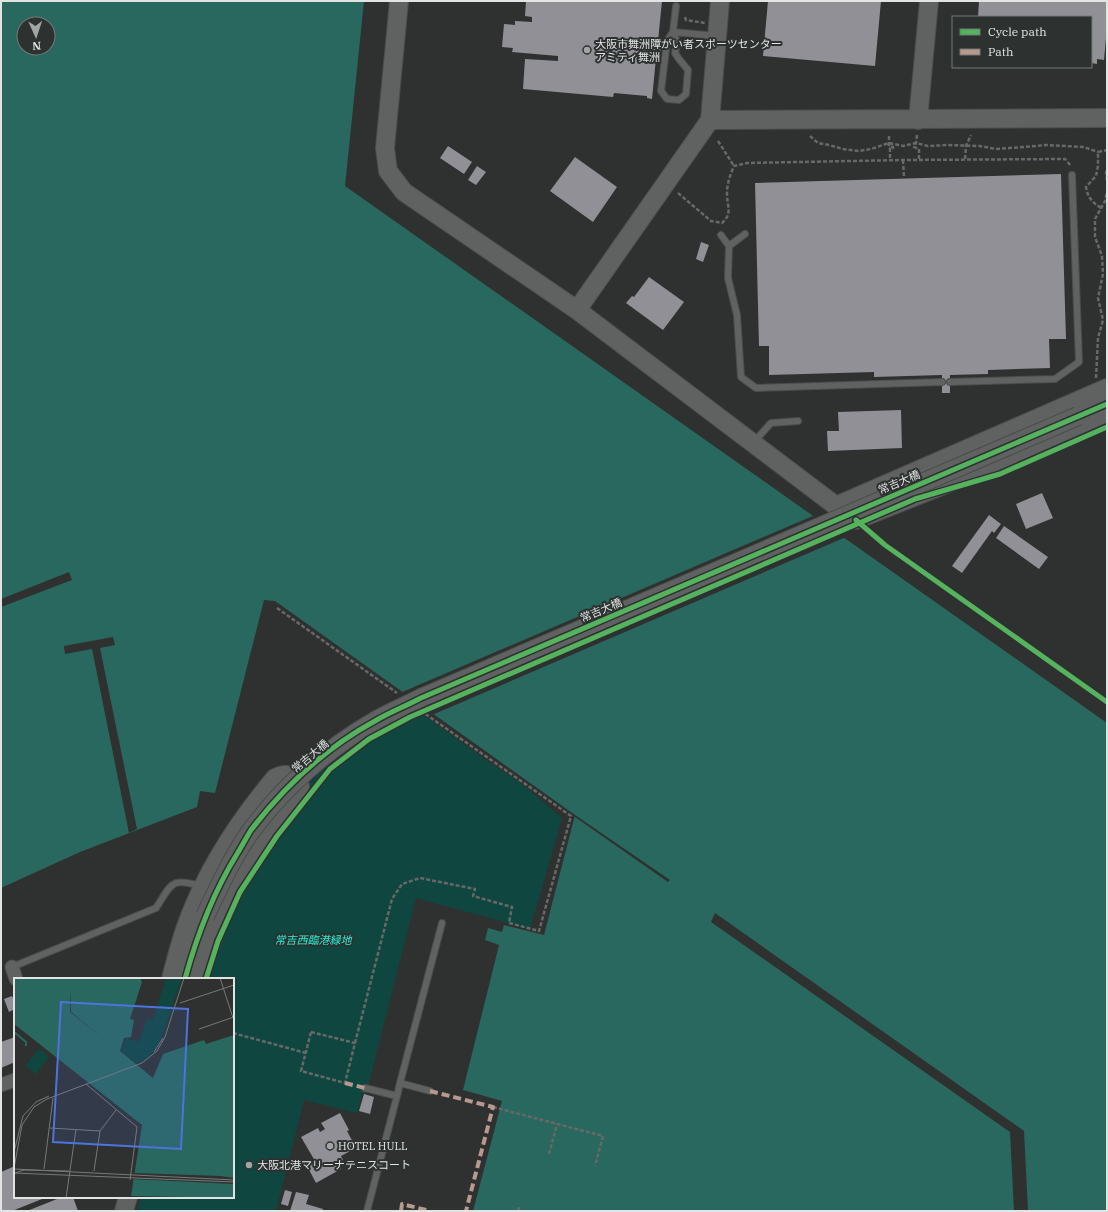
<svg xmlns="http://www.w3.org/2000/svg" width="1108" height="1212" viewBox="0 0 1108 1212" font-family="'IBM Plex Serif','Noto Sans JP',serif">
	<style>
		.green { fill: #0f4740 }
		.water { fill: #28685e; fill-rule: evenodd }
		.pier { fill: #2e3130 }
		.building { fill: #909096 }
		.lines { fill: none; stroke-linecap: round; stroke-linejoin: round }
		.lane-casing { stroke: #4b4d4d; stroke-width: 8 }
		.street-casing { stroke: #4b4d4d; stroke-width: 15 }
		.secondary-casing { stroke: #4b4d4d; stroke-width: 20 }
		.path { stroke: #676868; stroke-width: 2.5; stroke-dasharray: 4 2; stroke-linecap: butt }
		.lane { stroke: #606262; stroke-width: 6 }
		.street { stroke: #606262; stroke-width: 13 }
		.secondary { stroke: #606262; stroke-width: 18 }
		.secondary-bridge-casing { stroke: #4b4d4d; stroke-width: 20; stroke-linecap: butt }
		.secondary-bridge { stroke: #606262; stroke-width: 18 }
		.quiet { stroke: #b69a8f; stroke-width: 4; stroke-dasharray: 8 4; stroke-linecap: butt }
		.cycleway-casing { stroke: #2d3231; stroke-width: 8 }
		.cycleway { stroke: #56b35d; stroke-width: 5 }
		.poi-dot { fill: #a2a5a4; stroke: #2d3231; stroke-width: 1.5 }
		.labels { text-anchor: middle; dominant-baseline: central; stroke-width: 4; stroke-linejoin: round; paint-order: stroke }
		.poi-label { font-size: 11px; fill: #e1e4e3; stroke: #2d3231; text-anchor: start }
		.street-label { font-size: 11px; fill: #e1e4e3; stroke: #2d3231 }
		.park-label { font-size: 11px; font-style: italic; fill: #28f1d6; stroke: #2d3231 }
		.inset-river { fill: none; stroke: #28685e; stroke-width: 2 }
		.inset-road { fill: none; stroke: #767978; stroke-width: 1 }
		.view { fill: #4e74db; fill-opacity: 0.15; stroke: #4e74db; stroke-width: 2 }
		.inset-edge { fill: none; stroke: #e1e4e3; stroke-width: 2 }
	</style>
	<rect width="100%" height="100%" fill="#2e3130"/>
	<!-- green -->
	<path class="green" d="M418,711l68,49 39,26 37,32 -32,111 -114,-31 -50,196 -4,-1 -5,20 -53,-13 -28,111h-139l4,-14h92v-218h-31l37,-91 66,-98 19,-24 42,-29z"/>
	<!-- water -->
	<path class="water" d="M1,1h363l-19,185 762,537v488h-634l29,-110 -39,-11 36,-145 -14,-5 3,-12 14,4 2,-7 40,10 31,-120 -300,-214 -11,-1 -49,193 -15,-2 -3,16 -117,45 -79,36zM24,24h24v24h-24z"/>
	<!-- pier -->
	<path class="pier" d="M815,515l31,22 -414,178 -32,-22z
		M69,572l3,8 -71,27v-8z
		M113,637l2,8 -15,3 37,181 -8,4 -37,-184 -27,5 -1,-8z
		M575,815l95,65 -2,2 -93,-65z
		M715,913l309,218 4,80h-14l-4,-79 -299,-210z"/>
	<!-- building -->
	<path class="building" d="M526,1h136l-4,40h3l-1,17h-4l-4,41 -5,-1v-2l-33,-3 -1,4 -90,-8 2,-30 33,2v-5l-46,-4 1,-4 -11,-1 2,-23 11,1v-4l17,1v-5l-7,-1z
		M768,1h113l-6,65 -112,-10z
		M979,1h128v26l-3,33 -7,-1v5l-6,-1v-46h-113z
		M448,146l24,16 -8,12 -24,-16z
		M575,157l42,30 -24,35 -43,-31z
		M477,166l9,6 -10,13 -8,-5z
		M1061,174l5,165h-17l1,29 -62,2v4l-38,1v18h-8v-18l-68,2v-5l-105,3v-29h-10l-4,-163z
		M701,242l8,3 -6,17 -7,-3z
		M649,277l35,25 -21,28 -37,-27 6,-7 2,1z
		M901,410l1,38 -74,3 -1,-20h12l-1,-19z
		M1042,493l11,25 -27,11 -10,-25z
		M989,515l12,9 -7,9 -2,-2 -30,42 -10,-7z
		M1004,526l44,31 -9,12 -43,-31z
		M12,996l3,7v6l-6,3 -5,-13z
		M15,1037v25l-14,6v-26z
		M364,1094l10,3 -4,17 -11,-3z
		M340,1113l9,17 -2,1 9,17 -15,8 2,4 -5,3 3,6 -25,14 -9,-17 8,-5 -14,-24 17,-9 2,4 5,-3 -4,-6z
		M15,1166v31h32l-35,14h-11v-39z
		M285,1190l7,2 -4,14 -7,-2z
		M296,1192l13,3 -3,9 17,5v2h-33z
		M62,1197h11l5,14h-51z"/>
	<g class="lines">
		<!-- lane casing -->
		<g class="lane-casing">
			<path id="lane" d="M676,6l-3,26 43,4
				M673,32l4,10 -2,11 4,6 9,11 -2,24 -7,6 -12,-1 -6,-8 6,-50z
				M745,234l-16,12 -1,32 9,37 4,62 15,11 186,-6
				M721,235l8,11
				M950,382l105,-3 24,-17 -7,-187
				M754,442l17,-19 27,-2
				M12,967l144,-59c16,-24 14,-31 45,-22
				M400,1083l42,-160
				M365,1088l32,8 3,-13 30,8
				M367,1211l30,-115"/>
		</g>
		<!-- street casing -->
		<g class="street-casing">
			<path id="street" d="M12,967l4,12
				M1,1085l14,-5"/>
		</g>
		<!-- secondary casing -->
		<g class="secondary-casing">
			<path id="secondary" d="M399,1l-14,147 3,23 16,21 173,118 259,196 20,14 108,-43 33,-11 110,-47
				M710,120l397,-2
				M918,120l11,-119
				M577,310l133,-190 10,-119
				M1078,416l29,-12
				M836,506l271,-118
				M171,979c5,-20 10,-39 17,-58 20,-53 51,-100 87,-143 11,-6 21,-3 25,8 -4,19 -22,33 -32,48 -8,13 -17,26 -24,39 -19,32 -34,70 -45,106
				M185,979l20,-63
				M124,1211l4,-14"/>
		</g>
		<!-- path -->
		<path class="path" d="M685,17l1,3 19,3
			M917,135l-1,8 -2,4 5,2v11
			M810,136l8,7 11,2 14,4 16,2 12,-2 18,-6 14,3 13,-3 12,3 20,-1 32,1 16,3 28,-2 22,-2 38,2 14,5
			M889,136v10l4,1v1h-3v12
			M718,141l16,25
			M965,159l1,-13 5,-11
			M903,160l1,18
			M1107,171l-1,1 1,9
			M678,193l33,28 11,2c11,-10 5,-16 5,-29 0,-10 3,-19 7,-28l13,-3 156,-3 162,-1 6,7
			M1101,208c-9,-6 -13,-10 -15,-21l10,-11 2,-10v-14l9,-2
			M1096,378l2,-40 5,-18 -5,-22 5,-24 -1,-18 -7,-19v-18l10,-18 2,-10
			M277,608l120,85
			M311,1032l44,11 -10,40 -44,-12z
			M233,1033l73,20
			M355,1043l37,-144 10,-15 18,-6 55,11 -2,7 39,11 -3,16 30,8 32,-115 -147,-103
			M493,1107l110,29 -8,30
			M549,1154l8,-30
			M518,1211l1,-4"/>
		<!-- lane -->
		<use href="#lane" class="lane"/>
		<!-- street -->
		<use href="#street" class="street"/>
		<!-- secondary -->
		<use href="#secondary" class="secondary"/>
		<!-- secondary-bridge casing -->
		<g class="secondary-bridge-casing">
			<path id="secondary-bridge" d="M205,916c14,-28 27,-59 46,-85 32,-44 77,-83 124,-110 15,-9 31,-15 46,-23l657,-282"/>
		</g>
		<!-- secondary-bridge -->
		<use href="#secondary-bridge" class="secondary-bridge"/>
		<!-- quiet -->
		<path class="quiet" d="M345,1083l20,5
			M430,1091l63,16 -27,104
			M401,1211l1,-7 28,7"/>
		<!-- cycleway casing -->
		<g class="cycleway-casing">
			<path id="cycleway" d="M856,520l29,25 222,157
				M185,979c12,-44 28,-86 52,-125 5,-8 9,-16 14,-24 33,-43 76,-83 124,-109 15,-9 31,-15 46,-23l686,-294
				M206,979l12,-38 22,-49 37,-56 53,-67 39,-30 41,-22 505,-218 85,-25 107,-47"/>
		</g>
		<!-- cycleway -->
		<use href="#cycleway" class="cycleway"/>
	</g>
	<!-- markers -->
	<g class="poi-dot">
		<circle cx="587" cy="50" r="4"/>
		<circle cx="330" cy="1146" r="4"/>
		<circle cx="249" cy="1165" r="4"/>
	</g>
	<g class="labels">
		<!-- poi labels -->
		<g class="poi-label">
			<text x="595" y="44">大阪市舞洲障がい者スポーツセンター<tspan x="595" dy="13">アミティ舞洲</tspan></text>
			<text x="338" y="1146">HOTEL HULL</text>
			<text x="257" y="1165">大阪北港マリーナテニスコート</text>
		</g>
		<!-- street labels -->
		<g class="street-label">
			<text transform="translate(899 482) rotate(-23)">常吉大橋</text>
			<text transform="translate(601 610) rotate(-23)">常吉大橋</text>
			<text transform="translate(310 756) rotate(-40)">常吉大橋</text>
		</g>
		<!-- park labels -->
		<g class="park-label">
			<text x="313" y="940">常吉西臨港緑地</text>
		</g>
	</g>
	<!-- overview -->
	<g transform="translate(14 978)">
		<rect width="220" height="220" fill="#2e3130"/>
		<path d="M152,0h16l-23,67 -11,13 -11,6 -16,-13 5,-13 13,4 8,-24 6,2zM25,71l10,8 -13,17 -11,-8z" fill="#0f4740"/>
		<path d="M0,0h126l2,4 -12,37 4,1 -3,17 -7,1 -4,13 33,27 10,-24 41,-14 2,4 28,-9v163l-103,-2 11,-71 -128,-101z" fill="#28685e"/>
		<path d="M56,12l1,22 33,27 -34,-27zM119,195l88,3 13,2v6l-102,-5z" fill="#2e3130"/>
		<path class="inset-river" d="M0,54l12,10v4"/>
		<path class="inset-road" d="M206,0l13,40M166,25l54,-18M185,51l35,-12M140,74l9,-14M72,106l51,43 -7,53M36,150l50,3M0,174l9,-36 13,-14 13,-6M0,190l8,-43 12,-18 13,-8 95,-36 15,-12 8,-14 19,-59M0,191l220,11M30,191l9,-71M80,193l6,-40 16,-21M0,195l220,9M1,195l9,-3 45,1M52,220l10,-69"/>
		<path class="view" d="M47,24l127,7 -7,140 -128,-7z"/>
		<rect width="220" height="220" class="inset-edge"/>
	</g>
	<!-- border -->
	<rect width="1108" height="1212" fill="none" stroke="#e1e4e3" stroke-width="4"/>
	<!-- legend -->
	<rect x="952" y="16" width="140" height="52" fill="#2d3231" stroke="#757978"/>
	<rect x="960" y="29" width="20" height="6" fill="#56b35d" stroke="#757978"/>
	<text x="988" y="36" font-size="12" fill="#e1e4e3">Cycle path</text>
	<rect x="960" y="49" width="20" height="6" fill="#b69a8f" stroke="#757978"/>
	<text x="988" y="56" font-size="12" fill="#e1e4e3">Path</text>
	<!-- north arrow -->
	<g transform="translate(36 36) rotate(177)"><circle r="19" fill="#2d3231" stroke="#757978"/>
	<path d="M0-3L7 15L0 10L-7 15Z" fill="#a2a5a4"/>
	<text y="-6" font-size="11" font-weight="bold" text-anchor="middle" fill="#e1e4e3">N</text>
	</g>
</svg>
